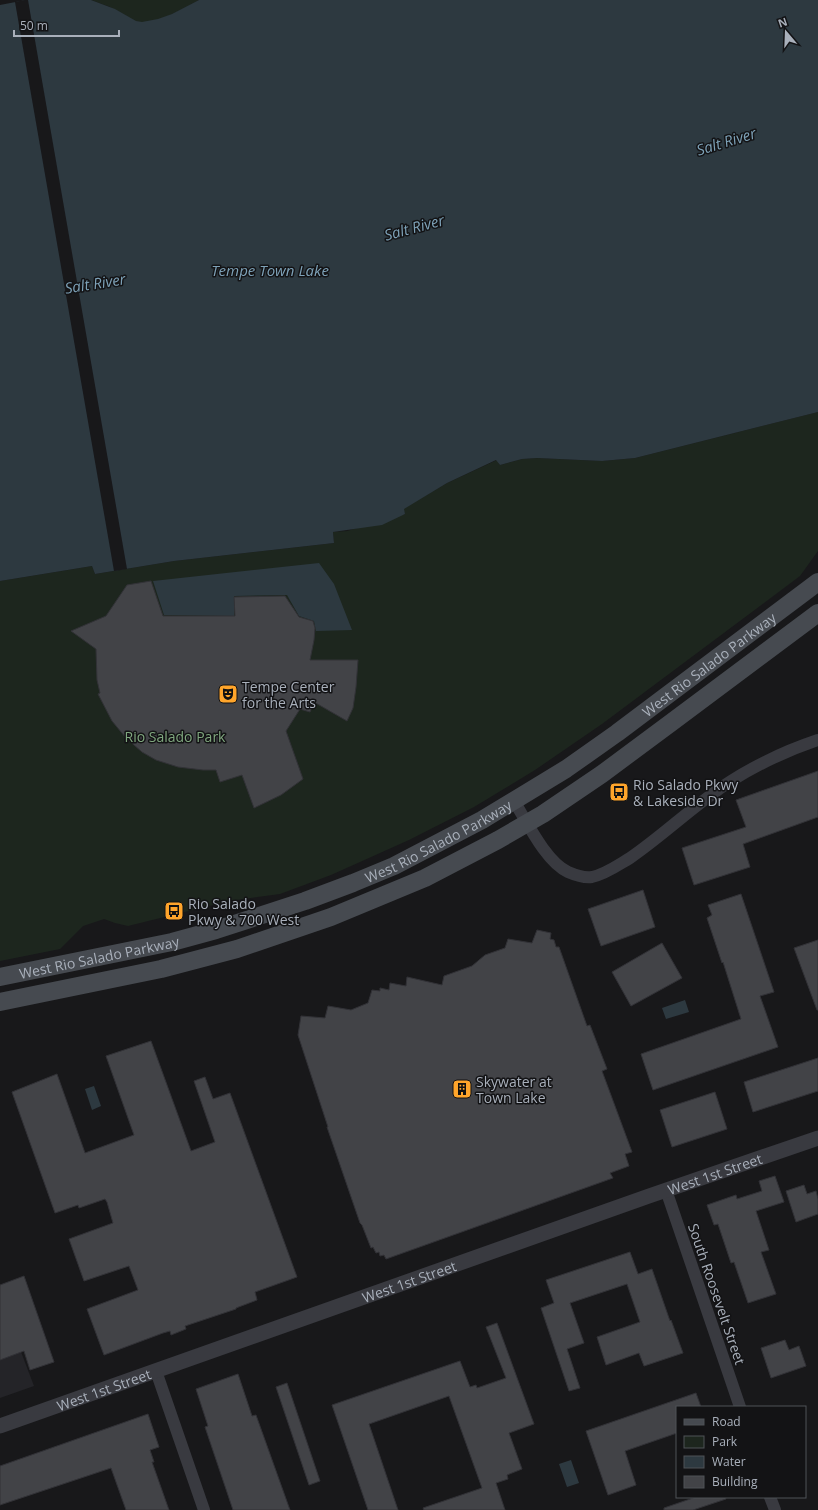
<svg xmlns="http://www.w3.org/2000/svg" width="818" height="1510" viewBox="0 0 818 1510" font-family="'Open Sans',sans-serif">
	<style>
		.built { fill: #242428 }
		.green { fill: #1d261e }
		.water { fill: #2d3940 }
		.pier { fill: #18181a }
		.building { fill: #424347; stroke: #323237 }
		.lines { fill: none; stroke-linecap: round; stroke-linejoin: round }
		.minor { stroke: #393a40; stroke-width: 12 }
		.tertiary { stroke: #393a40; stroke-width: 15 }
		.secondary { stroke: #464a50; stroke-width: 18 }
		.labels { text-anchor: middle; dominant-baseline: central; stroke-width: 3; stroke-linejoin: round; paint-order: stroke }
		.street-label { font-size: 14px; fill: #a9b0bb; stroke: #131315 }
		.poi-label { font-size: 14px; fill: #a9b0bb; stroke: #131315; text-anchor: start }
		.park-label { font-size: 14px; fill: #80a77f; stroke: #131315 }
		.water-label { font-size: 15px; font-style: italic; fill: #7ea2b8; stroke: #131315 }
	</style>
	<rect width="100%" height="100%" fill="#18181a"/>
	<!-- built -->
	<path class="built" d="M0,1297l34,89 -34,12z"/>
	<!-- green -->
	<path class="green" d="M91,0h108c-15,8 -47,28 -64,21 -7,-3 -14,-9 -21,-12 -7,-4 -16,-6 -23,-9z
		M818,412v139l-18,25 -198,148 -67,46 -61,37 -65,33 -78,35 -51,19 -51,7 -101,25 -13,-3 -11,-4 -21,7 -23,23 -60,12v-380l92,-15 3,8 79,-13 160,-18 -1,-11 14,-1 58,-17 -2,-5 44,-26 50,-23 3,5 22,-6 15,-1 65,3 33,-3z"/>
	<!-- water -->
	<path class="water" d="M26,0h65l24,9 21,12 6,1 16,-3 14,-5 27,-14h619v412l-183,46 -33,3 -65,-3 -15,1 -22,6 -4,-5 -49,23 -43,26 1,5 -23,11 -49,7 1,11 -160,18 -79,13 -3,-8 -92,15v-576z
		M319,563l15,21 18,46 -36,1 -2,-10 -15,-5 -12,-21 -53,1v20l-70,-1 -11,-34z
		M685,1000l4,12 -23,7 -4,-11z
		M94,1086l7,20 -9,4 -7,-21z
		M571,1460l8,23 -12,4 -8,-23z"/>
	<!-- pier -->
	<path class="pier" d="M25,0h3l99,569 -6,1 -7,1 -99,-569z"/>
	<!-- building -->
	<path class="building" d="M151,581l12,35h72l-1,-19 51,-1 14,21 14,4 2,7 -1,12 -4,20h48l-2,27 -3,21 -6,13 -33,-19 -4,10 -10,-3 -14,22 17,48 -22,16 -27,13 -12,-33 -22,7 -4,-12h-13l-25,-3 -22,-7 -14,-8 -16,-14 -14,-17 -14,-27 2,-1 -3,-13 -1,-31 -25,-18 35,-15 21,-31z
		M818,771v46l-75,27 7,23 -56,18 -12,-37 64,-21 -10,-27z
		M643,890l12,37 -54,19 -13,-37z
		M741,894l33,98 -14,4 18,51 -125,43 -12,-36 100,-35 -18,-57 -1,1 -15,-45 5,-3 -4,-10z
		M537,930l14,3 -1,6 4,1 2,7h3l28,79 3,-1 17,44 -5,2 30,81 -7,2 4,12 -19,7 3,5 -227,81 -2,-4 -4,1 -1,-4 -3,1 -3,-6 -2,1 -9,-23 -2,-2 -33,-96h1l-30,-92 3,-19 24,2 3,-12 23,4 17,-7 4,-13 8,1v-3l9,2 1,-7 16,3 1,-9 35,8 2,-9 28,-10 13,-11 20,-7 3,-9 24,4z
		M818,940v70h-1l-23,-62z
		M662,943l20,35 -51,28 -19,-34z
		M151,1041l40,110 24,-9 -21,-61 11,-4 8,22 17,-6 67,184 -42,15 2,8 -21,8v1l-51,17 1,3 -15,6 -1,-4 -7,2 -59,22 -17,-46 51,-19 -9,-24 -45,15 -15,-42 44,-16 -6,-21 -2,-3 -26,9 -1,-3 -23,8 -43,-121 45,-18 28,79 49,-18 -28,-79z
		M818,1058v33l-65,21 -9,-30z
		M715,1092l12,37 -55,18 -12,-37z
		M775,1176l9,26 -28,9 13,39 -8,2 15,42 -28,9 -14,-41 -3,1 -13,-39 -4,1 -7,-20 29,-10 1,4 25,-8 -3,-10z
		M804,1185l3,9 9,-3 2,8v15l-22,8 -10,-31z
		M630,1252l8,22 14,-5 18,52 1,-1 12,33 -39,13 -5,-13 -33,12 -9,-28 43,-15 -13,-38 -57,19 14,40 -17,6 13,39 -11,3 -28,-83 13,-5 -8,-23z
		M24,1276l30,86 -24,8 -6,-19 -24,9v-75z
		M497,1323l37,101 -25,9 13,36 -15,6 1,4 -12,4 9,27h-81l-1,-2 59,-20 -33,-92 -80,28 29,86h-30l-36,-105 128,-44 10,26 6,-2 1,3 29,-10 -20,-51z
		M785,1340l4,10 10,-4 7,20 -35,12 -10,-30z
		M238,1374l14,42 4,-1 34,95h-57l-28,-83 3,-1 -12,-37z
		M287,1383l33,98 -11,4 -33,-98z
		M696,1393l5,14h-24v26l-52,18 11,34 -28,10 -22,-64z
		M148,1414l11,33 -9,3 4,12h-2l17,48h-43l-15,-42 -111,37v-39z
		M696,1497h29l1,2 -33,11h-29v-2z"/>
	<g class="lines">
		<!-- minor -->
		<path class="minor" d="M514,801c13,21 32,61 54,71 7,3 17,6 24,5 14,-3 26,-12 38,-19 35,-24 65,-54 101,-77 27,-17 57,-31 87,-41
			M666,1190l74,217
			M156,1371l48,139
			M770,1497l5,13"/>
		<!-- tertiary -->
		<path class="tertiary" id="s1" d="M0,1426l649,-230 169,-58"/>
		<!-- secondary -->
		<g class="secondary">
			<path id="s2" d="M0,977l172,-35 44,-12 89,-29 48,-18 41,-17 88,-46 84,-51 51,-36 201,-151"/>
			<path d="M0,1002l161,-33 76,-20 94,-32 94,-39 73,-38 45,-26 59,-40 70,-52 146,-109"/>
		</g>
	</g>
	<!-- icons -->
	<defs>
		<g id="theatre-square" transform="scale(1)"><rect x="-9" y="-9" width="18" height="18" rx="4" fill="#ffa52b" stroke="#131315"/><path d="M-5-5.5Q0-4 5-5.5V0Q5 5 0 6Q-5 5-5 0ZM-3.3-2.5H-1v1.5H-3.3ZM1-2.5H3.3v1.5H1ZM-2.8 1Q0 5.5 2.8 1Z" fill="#111"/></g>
		<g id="bus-square" transform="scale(1)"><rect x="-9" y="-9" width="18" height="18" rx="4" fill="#ffa52b" stroke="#131315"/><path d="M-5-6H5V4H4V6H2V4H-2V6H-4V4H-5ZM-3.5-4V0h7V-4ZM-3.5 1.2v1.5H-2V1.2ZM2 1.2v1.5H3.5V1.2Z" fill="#111"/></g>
		<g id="building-square" transform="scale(1)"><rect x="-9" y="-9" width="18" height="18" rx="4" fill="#ffa52b" stroke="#131315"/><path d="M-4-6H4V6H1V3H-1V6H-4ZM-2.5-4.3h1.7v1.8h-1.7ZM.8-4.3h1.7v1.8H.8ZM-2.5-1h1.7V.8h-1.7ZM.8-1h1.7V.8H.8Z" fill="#111"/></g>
	</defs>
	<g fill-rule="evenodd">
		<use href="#theatre-square" x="228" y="694"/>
		<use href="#bus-square" x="619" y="792"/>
		<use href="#bus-square" x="174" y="911"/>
		<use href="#building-square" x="462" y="1089"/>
	</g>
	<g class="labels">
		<!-- street labels -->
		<g class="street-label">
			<text stroke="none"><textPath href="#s2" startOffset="785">West Rio Salado Parkway</textPath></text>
			<text stroke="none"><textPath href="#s2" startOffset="461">West Rio Salado Parkway</textPath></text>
			<text stroke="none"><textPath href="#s2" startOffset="101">West Rio Salado Parkway</textPath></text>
			<text stroke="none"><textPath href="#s1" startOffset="758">West 1st Street</textPath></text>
			<text stroke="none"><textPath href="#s1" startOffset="434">West 1st Street</textPath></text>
			<text transform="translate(717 1294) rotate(71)">South Roosevelt Street</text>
			<text stroke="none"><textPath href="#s1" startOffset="110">West 1st Street</textPath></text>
		</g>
		<!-- poi labels -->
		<g class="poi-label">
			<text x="242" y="686">Tempe Center<tspan x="242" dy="16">for the Arts</tspan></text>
			<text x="633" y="784">Rio Salado Pkwy<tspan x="633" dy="16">&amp; Lakeside Dr</tspan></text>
			<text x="188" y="903">Rio Salado<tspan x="188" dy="16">Pkwy &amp; 700 West</tspan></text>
			<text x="476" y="1081">Skywater at<tspan x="476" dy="16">Town Lake</tspan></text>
		</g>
		<!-- park labels -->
		<g class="park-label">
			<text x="175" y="736">Rio Salado Park</text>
		</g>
		<!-- water labels -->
		<g class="water-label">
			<text transform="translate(726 141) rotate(-17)">Salt River</text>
			<text transform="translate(414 227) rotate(-15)">Salt River</text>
			<text x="270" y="270">Tempe Town Lake</text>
			<text transform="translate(95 283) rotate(-9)">Salt River</text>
		</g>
	</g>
	<!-- legend -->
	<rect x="676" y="1406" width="130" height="92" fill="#131315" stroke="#4f5257"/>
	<rect x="684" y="1419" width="20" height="6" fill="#464a50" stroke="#4f5257"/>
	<text x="712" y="1426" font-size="12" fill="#a9b0bb">Road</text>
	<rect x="684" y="1436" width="20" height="12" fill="#1d261e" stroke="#4f5257"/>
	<text x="712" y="1446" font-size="12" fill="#a9b0bb">Park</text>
	<rect x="684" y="1456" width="20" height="12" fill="#2d3940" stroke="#4f5257"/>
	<text x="712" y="1466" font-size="12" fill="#a9b0bb">Water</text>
	<rect x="684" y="1476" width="20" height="12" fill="#424347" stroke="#4f5257"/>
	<text x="712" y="1486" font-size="12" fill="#a9b0bb">Building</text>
	<!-- north arrow -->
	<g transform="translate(786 32) rotate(341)" stroke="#131315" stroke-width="3" paint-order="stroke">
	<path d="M0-3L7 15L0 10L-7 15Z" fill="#a9b0bb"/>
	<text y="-6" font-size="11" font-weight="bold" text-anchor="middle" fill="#a9b0bb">N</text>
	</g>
	<!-- scale -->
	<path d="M14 30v6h105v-6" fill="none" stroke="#a9b0bb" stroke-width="2"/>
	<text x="20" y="30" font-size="12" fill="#a9b0bb" stroke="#131315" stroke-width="3" paint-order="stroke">50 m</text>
</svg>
